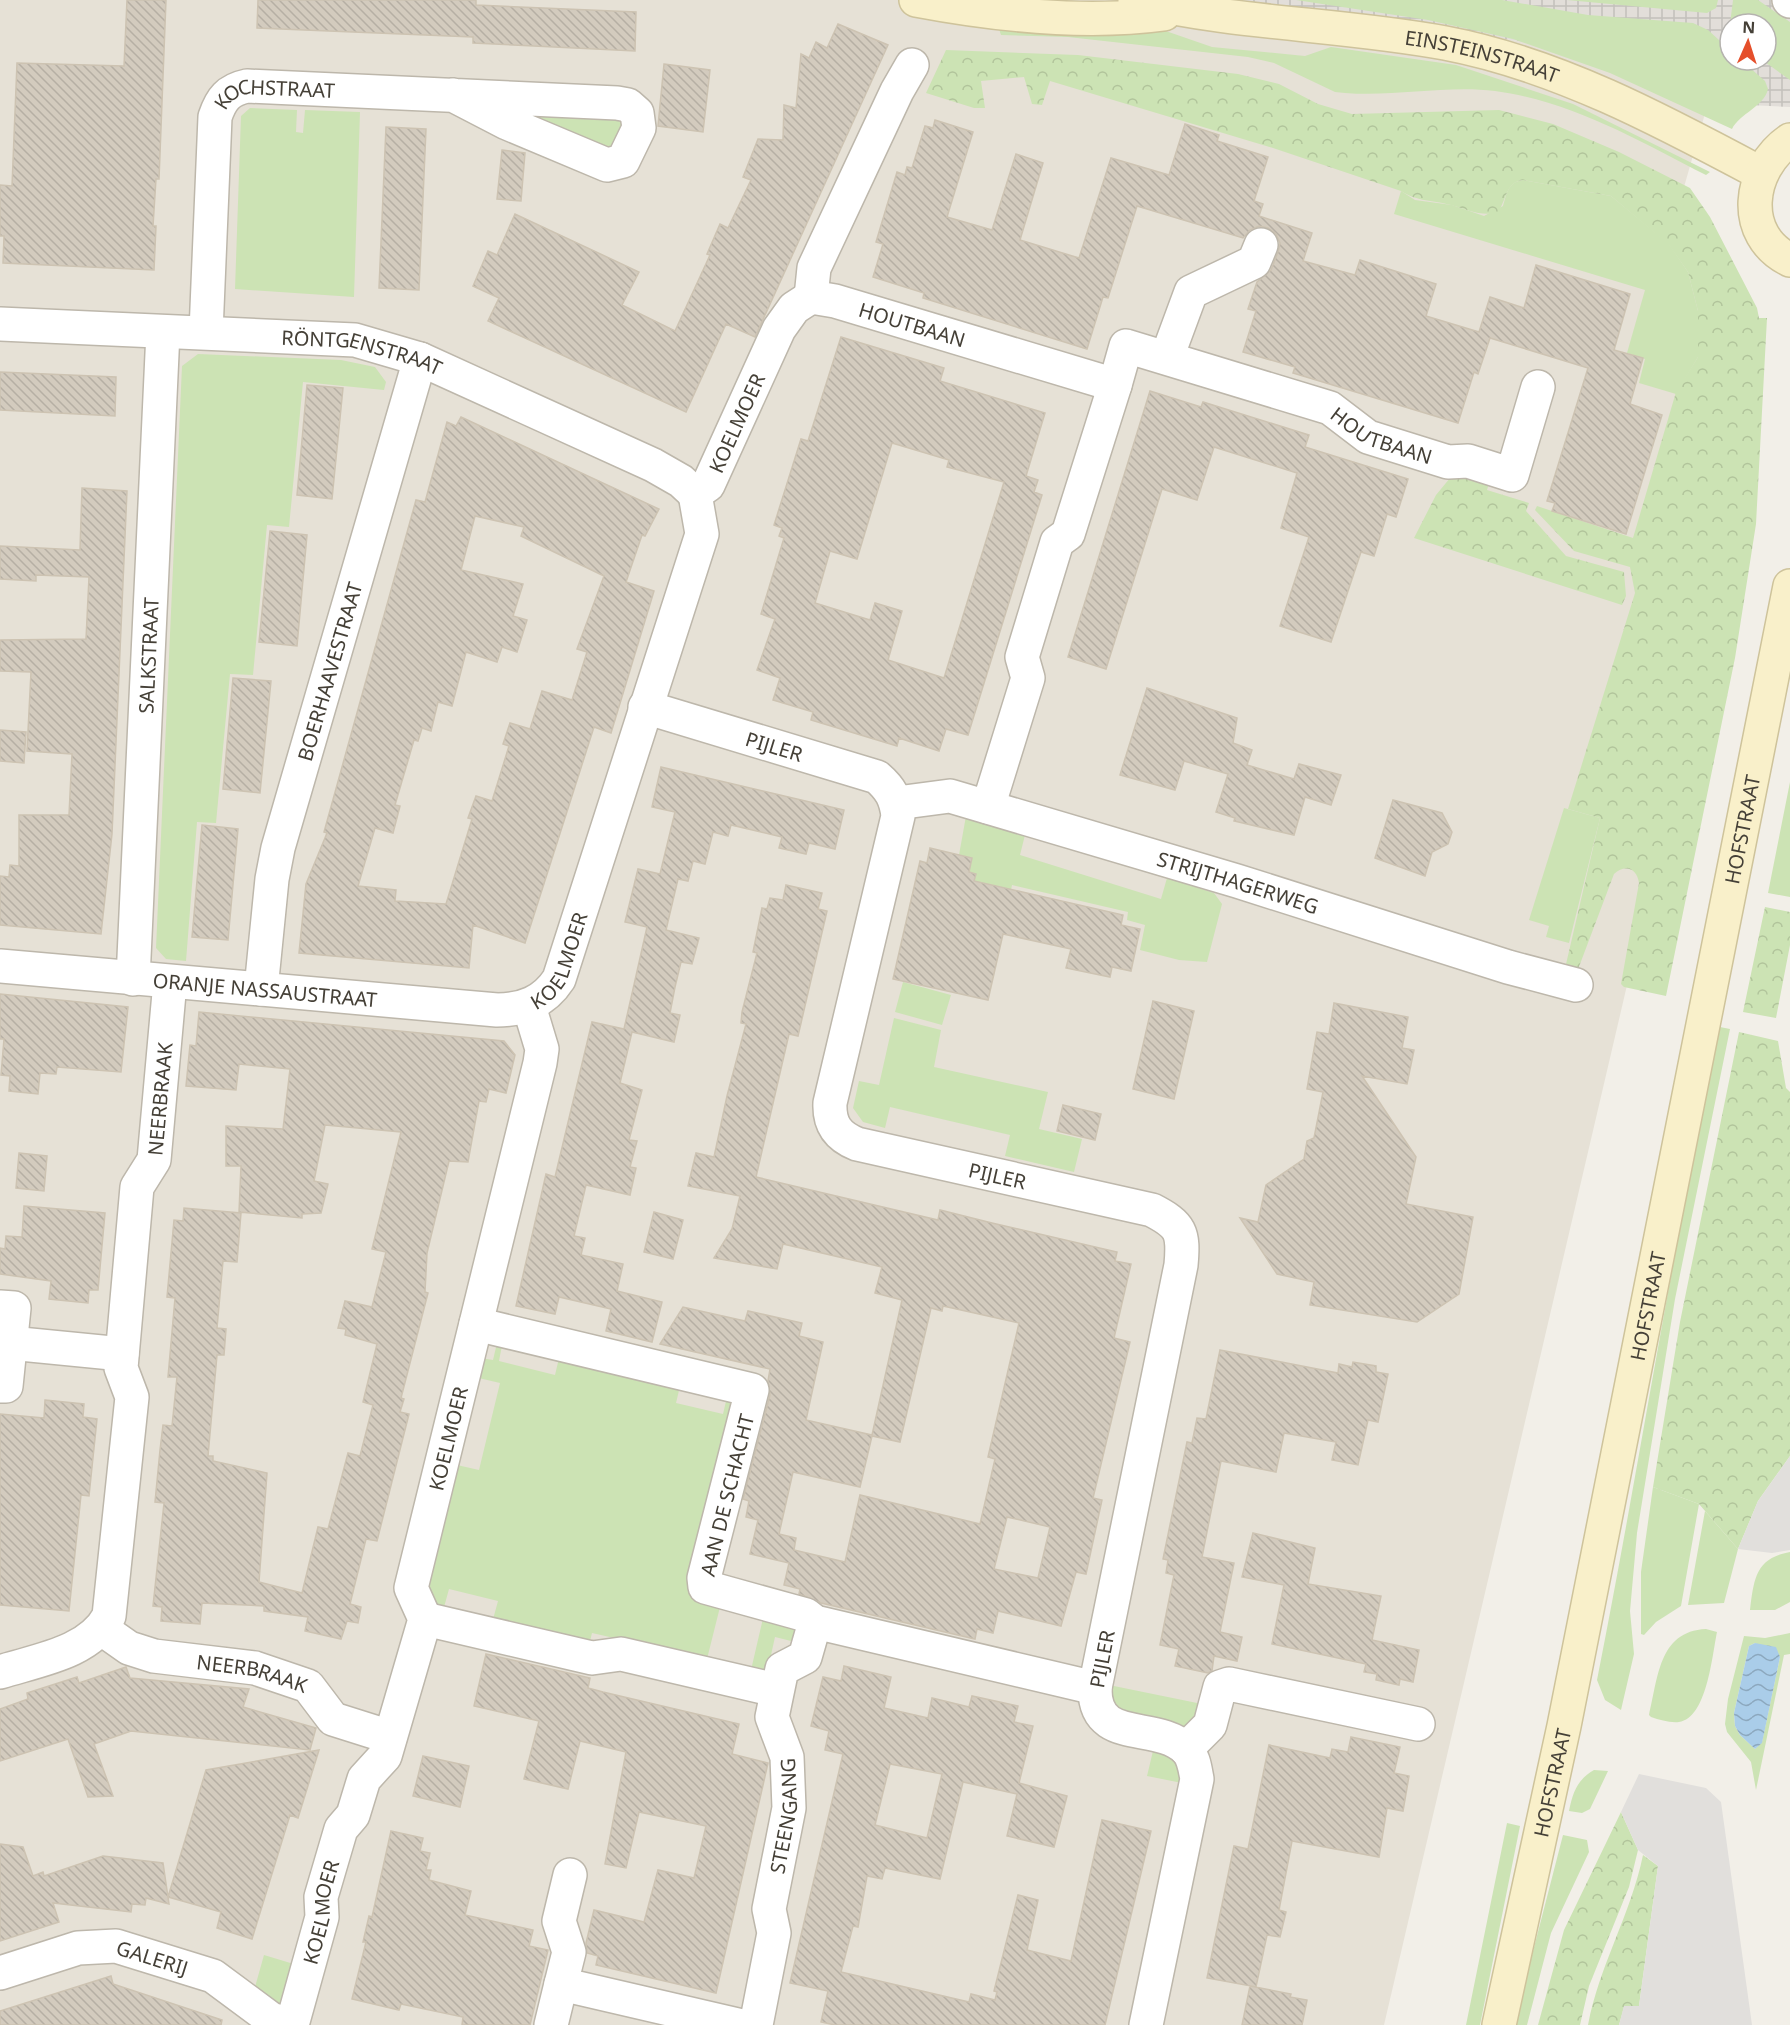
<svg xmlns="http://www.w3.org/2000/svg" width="1790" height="2025" viewBox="0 0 1790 2025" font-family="'Noto Sans',sans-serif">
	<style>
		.residential { fill: #e6e1d6 }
		.industrial { fill: url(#industrial-grid); fill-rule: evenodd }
		.green { fill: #cce3b4; fill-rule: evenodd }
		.forest { fill: url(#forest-crowns) }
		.parking { fill: #e1dfdc }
		.water { fill: url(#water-waves) }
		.building { fill: url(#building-back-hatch); stroke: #cdc3b2; stroke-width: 1.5; fill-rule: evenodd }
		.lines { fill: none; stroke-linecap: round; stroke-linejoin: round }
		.street-casing { stroke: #bdb7ab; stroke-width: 36 }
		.secondary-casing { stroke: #cec39b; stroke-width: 36 }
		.street { stroke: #fff; stroke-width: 33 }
		.secondary { stroke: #f9f0ca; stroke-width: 33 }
		.labels { text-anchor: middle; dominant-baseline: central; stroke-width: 6; stroke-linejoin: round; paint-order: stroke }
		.street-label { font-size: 20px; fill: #454037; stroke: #fff }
	</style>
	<defs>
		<pattern id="industrial-grid" width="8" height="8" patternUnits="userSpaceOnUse" patternTransform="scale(1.5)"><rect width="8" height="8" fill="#e2ded9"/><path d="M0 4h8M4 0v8" fill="none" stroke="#c3c0bb"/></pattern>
		<pattern id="forest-crowns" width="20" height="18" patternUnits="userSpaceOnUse" patternTransform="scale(1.5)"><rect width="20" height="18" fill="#cce3b4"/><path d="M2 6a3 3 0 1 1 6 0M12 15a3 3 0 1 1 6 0" fill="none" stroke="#b1c49b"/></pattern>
		<pattern id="water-waves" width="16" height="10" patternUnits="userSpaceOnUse" patternTransform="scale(1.5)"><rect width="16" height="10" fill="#aacde9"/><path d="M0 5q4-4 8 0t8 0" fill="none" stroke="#8ca8be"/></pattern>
		<pattern id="building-back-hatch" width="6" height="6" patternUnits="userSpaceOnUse" patternTransform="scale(1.5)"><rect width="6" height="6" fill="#d3cbbe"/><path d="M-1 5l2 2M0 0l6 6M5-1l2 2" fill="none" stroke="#b6afa4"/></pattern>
	</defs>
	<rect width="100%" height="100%" fill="#f2efe8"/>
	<!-- residential -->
	<path class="residential" d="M0,0h1230l325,46 153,57 -30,105 62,99 -87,567 -269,1151h-1384z"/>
	<!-- industrial -->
	<path class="industrial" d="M1230,0h560v107l-82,-4 -153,-57zM1730,24h36v36h-36z"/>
	<!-- green -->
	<path class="green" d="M1296,0h206l86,15 105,8 15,7 22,20v10h11l24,21 3,8c-4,18 -28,24 -36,40l-122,-56 -97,-34 -85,-19z
		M1567,0h151l-2,8 -9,5z
		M1733,0h25l32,22v58l-28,-20h4v-36h-36z
		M998,26l162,3 52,18 93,9 26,-9 125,18 117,39 137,68 -4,3c-67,-34 -134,-74 -211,-84 -49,-6 -100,6 -150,2l-10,-1 -61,-29 -26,-6 -180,-20 -67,-2z
		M250,108l47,2 -1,22 7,1 2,-23 55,2 -6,185 -119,-8 6,-173z
		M525,114l101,5 -13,35z
		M1523,180l88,16 58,48 19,28 10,39v46l-22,37 -37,-11 6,-24 -18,-6 18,-63 -251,-76 7,-23 14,9 37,5 32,11 19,-10c4,-13 5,-24 20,-26z
		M198,354l143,6 34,7 11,15 -2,8 -81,-8 -14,145 -22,-2 -14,150 -23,-1 -14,149 -19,-1 -11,139 -20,-2 -10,-11 26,-582z
		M1790,782v115l-22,-4z
		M1564,808l36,10 -31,125 -23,-6 3,-11 -20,-6z
		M966,816l59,19 -5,20 141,44 6,-21 47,15 8,11 -15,58 -28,-2 -39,-10 5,-25 -18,-5 1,-8 -116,-27 -1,5 -37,-9 -5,-9 3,-14 -13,-3z
		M903,982l48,13 -9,30 -47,-13z
		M894,1018l47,12 -7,37 114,25 -9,37 43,10 -8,33 -69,-16 5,-21 -120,-28 -5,21 -22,-6 -10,-14 6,-27 20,4z
		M1720,1027l10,2 -55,270 -38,234 -7,78 4,43 -13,56 -16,-10 -8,-20c43,-217 76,-436 123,-653z
		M498,1339l5,1 -4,21 56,14 5,-21 121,28 -5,21 47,11 5,-21 14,3 -47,196 27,7 -15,60 -115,-26 -3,12 -97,-22 6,-22 -49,-12 -6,22 -8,-2 -12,-34 34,-110 22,5 21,-87 -30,-7 5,-19 18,3z
		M1653,1487l46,17 -18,102 -25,16 -12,13 -3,-1v-62z
		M1705,1511l33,38 -14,54 -36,2z
		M1790,1552v50l-15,8h-25c4,-32 6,-52 40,-58z
		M764,1614l35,8 -4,20 -20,-5 -8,36 -16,-3z
		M1706,1629l11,3c-5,24 -10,86 -38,90 -9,1 -19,-2 -28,-5l-2,-2c9,-35 9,-84 57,-86z
		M1790,1633v21l-6,1 -28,135 -5,-28 -24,-30 -2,-8 3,-25 16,-63 21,2zM1755,1643l25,14 -18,85 -7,7 -15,-14 -5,-9 -1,-13 15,-67z
		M1109,1685l93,19 -3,18 -15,11 -58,-16 -12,-11z
		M1153,1751c21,7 27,9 29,32l-35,-7z
		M1594,1770l14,1 -18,38 -8,4 -13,-2c4,-19 8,-31 25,-41z
		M1507,1823l13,3 -40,199h-14z
		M1563,1835l24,5 2,12 -38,81 -24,92h-13z
		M264,1955l33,10 -12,39 -11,5 -19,-22z"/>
	<!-- forest -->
	<path class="forest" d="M946,50l132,5 160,19 41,10 39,20 34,10 147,-4 54,14 66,28 71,36 20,29 47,91 2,10h8l-11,206 -21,134 -69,338 -42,-9 -3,-3 18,-101c-2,-15 -14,-19 -25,-9l-37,98 -14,5 37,-159 -32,-9 67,-216 -5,-26 -56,-16 -39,-41 2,-4 96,32 43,-146 22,-35v-46l-10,-39 -19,-27 -58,-49 -88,-16c-18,2 -16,21 -26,33 -19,3 -28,-3 -46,-8 -18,-5 -33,-3 -50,-14l-128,-43 -223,-67 -8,24 -10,-1 -8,-27 -43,4 4,27h-11l-48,-15z
		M1455,472l34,11 -2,7 42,13 -3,8 40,45 58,16 2,24 -4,9 -208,-67 22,-43z
		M1765,907l25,5v33l-14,73 -33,-6z
		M1739,1032l39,9 8,47 4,4v364l-32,45 -20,48 -39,-45 -46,-17 27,-165z
		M1621,1812l17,38 -9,37 -40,99 -9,39h-42l26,-95z
		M1643,1855l15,11 -19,140 -15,1 -5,18h-31c11,-59 43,-111 55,-170z"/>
	<!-- parking -->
	<path class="parking" d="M1790,1456v94l-18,3 -34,-4 20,-48z
		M1639,1774l67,14 15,14 31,223h-133l5,-19h15l19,-140 -20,-16 -17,-38z"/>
	<!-- water -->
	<path class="water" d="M1755,1643l21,4 4,10 -18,86 -7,6 -15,-14 -5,-9 -1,-13 15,-67z"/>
	<!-- building -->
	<path class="building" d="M127,0h39l-7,179h-3l-3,47h3l-2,44 -151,-7 1,-27h-4v-51l12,1 5,-123 107,3z
		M258,0h218v5l160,7 -1,39 -162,-8v-6l-216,-9z
		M838,24l50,21 -133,292 -29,-13 -40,88 -198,-91 11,-23 -26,-12 15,-35 9,4 18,-41 124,58 -17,33 53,26 35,-76 -3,-1 13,-30 8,4 23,-48 -8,-3 15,-38 25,1 1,-35 12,3 5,-54 8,4 7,-16 11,6z
		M664,64l46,6 -7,62 -45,-6z
		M935,120l38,12 -26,85 45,13 24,-76 27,9 -23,77 59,18 32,-100 58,17 16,-51 34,11 -2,6 51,16 -14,44 9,3 -4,12 53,17 -9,28 52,14 5,-15 76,24 -10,32 53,16 11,-35 34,11 12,-43 94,29 -16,56 29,8 -13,46 32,11 -36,119 -74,-23 3,-8 -8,-2 41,-133 -98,-30 -12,36 -4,-2 -16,51 -165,-50 2,-6 -52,-15 13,-41 -8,-2 9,-27 14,-12 7,-18 2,-9 -4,-9 -8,-6 -9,-2 -9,4 -7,8 -106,-32 -29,92 -5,-1 -16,52 -164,-51 1,-5 -51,-16 10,-33 -7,-2 21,-70 8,3 2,-8 5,1 13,-42 8,2z
		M386,127l40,2 -7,161 -40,-2z
		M502,150l23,3 -4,48 -24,-2z
		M841,337l103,31 -4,13 105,32 -19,63 12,4 -4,12 8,3 -74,240 -22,-6 -7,22 -40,-13 -2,8 -86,-26 2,-8 -40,-12 7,-22 -23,-8 18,-51 -14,-5 23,-76 -5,-2 3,-8 -8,-3 27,-86 7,2zM892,443l57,17 -2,7 57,15 -60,196 -56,-18 14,-49 -27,-8 -5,17 -55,-17 15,-52 27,8z
		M0,372l116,5 -1,39 -115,-6z
		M307,385l36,3 -11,111 -35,-4z
		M1150,391l51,16 2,-5 106,33 -4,12 103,32 -12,38 -9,-3 -13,42 -13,-4 -30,90 -51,-16 29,-89 -28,-9 16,-55 -83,-26 -17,53 -35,-11 -56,180 -38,-12z
		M461,417l198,92 -14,27 -3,-1 -16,47 28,9 -33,109 -10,33 -17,-6 -69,216 -52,-18 -4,43 -170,-15 7,-69 21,-51 -3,-1 92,-332 9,2 22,-80 9,4zM475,516l49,11 -3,9 83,40 -27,73 10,3 -15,48 -30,-9 -12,38 -20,-6 -7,21 6,2 -17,55 -16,-5 -8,22 4,1 -26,85 -51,-3 1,-11 -38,-4 17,-58 18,5 7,-27 -5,-1 19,-65 4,1 4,-13 9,3 7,-29 14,4 14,-54 31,10 5,-15 15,5 10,-32 -14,-4 10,-32 -62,-14z
		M82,488l45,3 -15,343 -11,100 -101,-9v-49l9,1 1,-12 9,1v-51h50l3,-61 -45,-3 4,-79 -31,-1v-31l86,-1 3,-62 -53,-2v6l-36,-2v-33l80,4z
		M270,531l37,4 -10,111 -38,-4z
		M233,678l38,3 -11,112 -37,-4z
		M1147,688l90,30 -4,25 19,7 -5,15 47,14 5,-15 42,11 -10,30 -26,-8 -11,38 -60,-14 1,-3 -19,-6 12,-38 -44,-13 -9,29 -55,-15z
		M0,730l26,2 -2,31 -24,-2z
		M661,767l183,43 -9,39 -26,-6 -3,11 -27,-6 3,-11 -51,-12 -3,11 -15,-4 -8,32 -12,-3 -5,20 -10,-2 -12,51 33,8 -7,26 -11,-2 -6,25 -5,26 10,2 -6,27 -42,-10 -12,51 22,7 -13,50 8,1 -7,26 6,1 -6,27 -44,-10 -12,51 11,2 -4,17 42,9 -6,27 45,11 -10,40 -46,-11 5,-22 -52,-12 -4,17 -39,-8 30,-132 9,3 37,-155 32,7 23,-102 -22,-5 13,-53 22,5 15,-62 -23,-5z
		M1393,800l49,13 10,19 -4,12 -16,8 -7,24 -50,-18z
		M202,825l36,4 -10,111 -36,-3z
		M930,848l42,10 -3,14 7,2 -2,7 149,34 -2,10 19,4 -9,42 -19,-4 -2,10 -44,-9 5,-19 -68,-15 -15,66 -95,-21 27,-118 7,2z
		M786,885l36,8 -4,16 9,2 -29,125 -9,-2 -33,143 182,43 2,-10 52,13 125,29 -2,9 16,3 -17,74 16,4 -37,156 9,2 -16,74 -10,-2 -15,54 -63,-15 -5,22 -16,-4 -2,10 -154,-36 -22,-9 1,-5 -16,-4 5,-22 -39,-9 8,-34 -12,-3 3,-16 -6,-2 27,-104 -2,-14 2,-12 -110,-25 23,-37 62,14 3,-10 54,12 -3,13 24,6 -17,78 66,15 30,-135 -27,-7 7,-26 -99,-23 -6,25 -63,-11 18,-29 8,-33 -52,-10 8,-33 18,4 13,-61 19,-72 -5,-1 1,-11 15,-59 -4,-1 9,-44 5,1 3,-11 13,2zM943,1306l76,17 -31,134 7,2 -15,65 -120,-29 -15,67 -51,-12 2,-12 -17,-4 14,-62 67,15 12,-51 28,6 31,-134 11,3zM1007,1517l43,10 -12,51 -44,-9z
		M0,994l128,13 -7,65 -64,-5 -1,7 -16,-1 -2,21 -29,-3 1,-15 -9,-1 3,-36h-4z
		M1153,1001l41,10 -20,88 -41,-10z
		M1334,1003l74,14 -6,31 12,2 -7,34 -45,-8 54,81 -10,47 67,13 -14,77 -42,28 -107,-17 4,-23 -37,-8 -37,-56 18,4 8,-37 38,-26 3,-18 7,-3 9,-46 -16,-3 10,-57 12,2z
		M199,1012l305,29 11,14 -9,38 -17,-4 -3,13 -7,-1 -11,61 -19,-1 -22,92 -2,39 3,1 -27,105 3,1 -4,13 9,2 -32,127 -11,-2 -16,65 11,3 -3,16 -11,-2 -6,18 -36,-8 3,-14 -44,-6v-5l-62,-3 -2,21 -39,-3 1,-14 -9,-1 11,-103 -9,-1 5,-52 3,-25 9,1 5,-49h-9l7,-79 -8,-1 7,-77 9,1 1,-13 57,5 -4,49 -14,-1 -6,67 9,1 -2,26h-7l-9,101h5v5l54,12 -8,109 43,11 16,-66 10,2 20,-76 12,3 13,-51 -10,-3 14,-58 -32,-9 1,-6 -8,-1 7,-27 27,6 14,-55 -14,-3 29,-117 -76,-7 -11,56 14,3 -7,29 -19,1v4l-63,-6 2,-46h-15v-40l57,3 7,-60 -51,-5 -3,26 -50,-4 4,-41 6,1z
		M1063,1105l38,9 -6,26 -38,-9z
		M19,1153l28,3 -3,35 -28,-3z
		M24,1206l81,7 -7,77h-9l-1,13 -39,-4 2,-18 -51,-7v-26l5,1 1,-13 16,1z
		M654,1212l29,8 -10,39 -29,-7z
		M1220,1350l118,23 1,-9 13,3 1,-5 23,4v6l12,2 -10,48 -10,-2 -10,45 -26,-5 4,-18 -52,-9 -8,39 -55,-11 -19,96 32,6 -14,69 22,5 -5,24 -23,-5 -2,15 -4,2 -33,-7 4,-17 -19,-4 14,-70 -8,-2 2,-13 -5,-1 24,-117 5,1 5,-25 9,1z
		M45,1400l39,4 -1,13 14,2 -8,77 -8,-1 -12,116 -69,-6v-191l44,4z
		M1253,1533l62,15 -7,36 73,12 -9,44 47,10 -6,32 -13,-3 -1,6 -23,-5 1,-6 -13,-2 2,-8 -94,-20 12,-59 -42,-8z
		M486,1654l104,24 -2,10 15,4 136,32 -7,30 36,9 -52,230 -120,-28 2,-9 -11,-3 -1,-10 8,-33 50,12 14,-52 36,8 12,-52 -67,-14 -13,56 -21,-4 21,-112 -46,-11 -12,48 -44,-10 15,-58 -65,-15z
		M844,1666l47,11 -7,31 44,10 4,-20 37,9 3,-11 46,10 -4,16 19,4 -14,57 48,13 -13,51 -47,-11 10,-42 -54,-12 -23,97 -55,-11 -3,11 -15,-3 -9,51 -5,-1 -12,46 128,30 2,-8 24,6 2,-8 -3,-1 24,-96 20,5 -11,50 44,11 31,-141 49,11 -46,194h-270l-14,-3 7,-31 -38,-8 53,-229 -18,-4 4,-19 -18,-5 12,-49 18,4zM890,1764l52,10 -15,64 -52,-13z
		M126,1667l4,11 119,11 -6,18 73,21 -6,22 -179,-19 -37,13 19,52 -25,1 -20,-58 -68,22v-52l28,-10 -1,-6 50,-16 2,6z
		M1351,1737l49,10 -6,26 15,3 -6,35 -16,-3 -8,49 -87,-16 -13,69 7,2 -6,25 -13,-2 -11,52 -49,-9 27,-132 14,3 21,-104 61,13 2,-9 16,3z
		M319,1750l-21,68 -8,-3 -38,124 -35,-11 4,-16 -53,-15 38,-127z
		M423,1756l46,10 -9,41 -47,-11z
		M391,1831l32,7 -3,13 10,2 -4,17h5l-2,10 42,11 -6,24 68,15 -4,16 19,4 -18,75h-68l1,-8 -62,-13 -2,6 -47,-11 14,-57h-3l6,-26 3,1z
		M0,1844l23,3 10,29 10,-4 1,4 59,-20 60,7 6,41 -23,-6 -1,7 -13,-1 -1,8 -78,-9 6,19 -59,19z
		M111,1976l2,8 109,36 -1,5h-221v-14z
		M1250,1986l41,8 -1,3 17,3 -5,25h-60z"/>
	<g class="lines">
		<!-- street casing -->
		<g class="street-casing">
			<g id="street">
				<path d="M1789,0l1,1"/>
				<path id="s1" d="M811,297l24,4 280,84 11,-39 204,62 38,29 80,25 20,-1 44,14 26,-88"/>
				<path d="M811,297l3,-29 83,-177 15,-26"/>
				<path id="s2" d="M0,324l355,16 65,19 233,106 28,16 14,13"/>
				<path id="s3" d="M206,332l9,-215c6,-18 13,-27 32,-31l370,17 11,2 9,8 2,15 -16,33 -16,4 -100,-42 -54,-28"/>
				<path d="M1167,357l24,-65 63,-30 7,-17"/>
				<path id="s4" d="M695,494l13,-9 71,-156 15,-21 17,-11"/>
				<path id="s5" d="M645,707l232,70c14,12 19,22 21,39l-68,287c-1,21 7,33 27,41l295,66c29,15 32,22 29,55l-86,423c-1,58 61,32 91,61 8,8 9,20 11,30l-51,246"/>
				<path id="s6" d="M897,803l53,-7 287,85 271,86 68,18"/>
				<path d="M988,807l40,-129 -6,-21 35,-115 11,-8 47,-149"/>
				<path id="s7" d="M0,966l497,44c26,0 47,-8 62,-31l143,-445 -7,-40"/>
				<path id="s8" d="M133,979l30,-647"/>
				<path id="s9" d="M261,989l11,-110 6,-31 142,-489"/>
				<path d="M0,1307l14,1 -8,78h-6"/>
				<path d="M476,1324l276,66 -48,188 1,9 101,28 9,7 280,66"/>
				<path d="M10,1343l112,11"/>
				<path d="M425,1619l167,39 29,-4 155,36"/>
				<path id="s10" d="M102,1629l27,19 25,8 101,12 53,18 25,33 57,18"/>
				<path id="s11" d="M0,1672c38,-12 89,-19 109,-56l23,-219 -11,-29 16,-181 17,-27 16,-178"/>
				<path d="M1186,1749l24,-24 10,-38 9,-3 189,40"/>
				<path d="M570,1875l-11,46 10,31 -8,32 177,41"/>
				<path id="s12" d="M0,1973l78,-25 38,-2 97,30 58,43 19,6"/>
				<path id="s13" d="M292,2025l30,-108 -1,-20 20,-68 12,-14 11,-36 21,-23 40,-137 -14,-31 129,-525 2,-14 -13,-43"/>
				<path d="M551,2025l10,-41"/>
				<path id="s14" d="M756,2025l18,-92 -5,-24 20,-101 -2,-51 -15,-40 10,-48 23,-12 10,-35"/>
			</g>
		</g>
		<!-- secondary casing -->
		<g class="secondary-casing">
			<g id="secondary">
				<path d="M916,0c80,15 167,25 248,14"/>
				<path id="s15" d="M1135,0c102,24 207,24 310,43 111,21 216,77 315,130"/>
				<path d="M1790,140c-42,29 -51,95 0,120"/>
				<path id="s16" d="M1499,2025l65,-299 226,-1140"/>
			</g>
		</g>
		<!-- street -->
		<use href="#street" class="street"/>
		<!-- secondary -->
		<use href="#secondary" class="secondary"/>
	</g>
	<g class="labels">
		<!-- street labels -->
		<g class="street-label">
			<text stroke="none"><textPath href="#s15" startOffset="352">EINSTEINSTRAAT</textPath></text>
			<text stroke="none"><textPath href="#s3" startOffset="288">KOCHSTRAAT</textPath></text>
			<text stroke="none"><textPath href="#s1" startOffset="105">HOUTBAAN</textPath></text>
			<text stroke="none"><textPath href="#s2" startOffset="364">RÖNTGENSTRAAT</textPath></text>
			<text stroke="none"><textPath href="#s4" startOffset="84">KOELMOER</textPath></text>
			<text stroke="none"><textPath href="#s1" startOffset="630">HOUTBAAN</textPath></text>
			<text stroke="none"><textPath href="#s8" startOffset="324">SALKSTRAAT</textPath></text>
			<text stroke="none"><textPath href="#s9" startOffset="326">BOERHAAVESTRAAT</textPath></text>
			<text stroke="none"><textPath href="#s5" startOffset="135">PIJLER</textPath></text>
			<text stroke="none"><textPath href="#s16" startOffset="1220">HOFSTRAAT</textPath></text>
			<text stroke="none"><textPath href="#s6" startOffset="354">STRIJTHAGERWEG</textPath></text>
			<text stroke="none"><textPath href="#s7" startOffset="588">KOELMOER</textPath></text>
			<text stroke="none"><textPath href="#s7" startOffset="266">ORANJE NASSAUSTRAAT</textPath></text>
			<text stroke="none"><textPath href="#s11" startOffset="652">NEERBRAAK</textPath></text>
			<text stroke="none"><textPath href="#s5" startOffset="780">PIJLER</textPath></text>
			<text stroke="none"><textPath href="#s16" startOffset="734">HOFSTRAAT</textPath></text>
			<text stroke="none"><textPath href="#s13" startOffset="621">KOELMOER</textPath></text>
			<text transform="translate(727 1495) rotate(-76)">AAN DE SCHACHT</text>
			<text transform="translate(1102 1659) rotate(-79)">PIJLER</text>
			<text stroke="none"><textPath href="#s10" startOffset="159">NEERBRAAK</textPath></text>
			<text stroke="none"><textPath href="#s16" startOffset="248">HOFSTRAAT</textPath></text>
			<text stroke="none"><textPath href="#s14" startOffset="213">STEENGANG</textPath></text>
			<text stroke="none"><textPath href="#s13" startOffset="117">KOELMOER</textPath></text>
			<text stroke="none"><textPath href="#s12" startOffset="158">GALERIJ</textPath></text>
		</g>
	</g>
	<!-- north arrow -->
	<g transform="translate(1748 42) rotate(3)"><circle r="28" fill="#ffffff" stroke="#b5b3af" stroke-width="1.5"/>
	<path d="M0-4.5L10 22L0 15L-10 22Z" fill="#e54f2b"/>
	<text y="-9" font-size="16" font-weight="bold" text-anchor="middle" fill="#454037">N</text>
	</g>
</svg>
